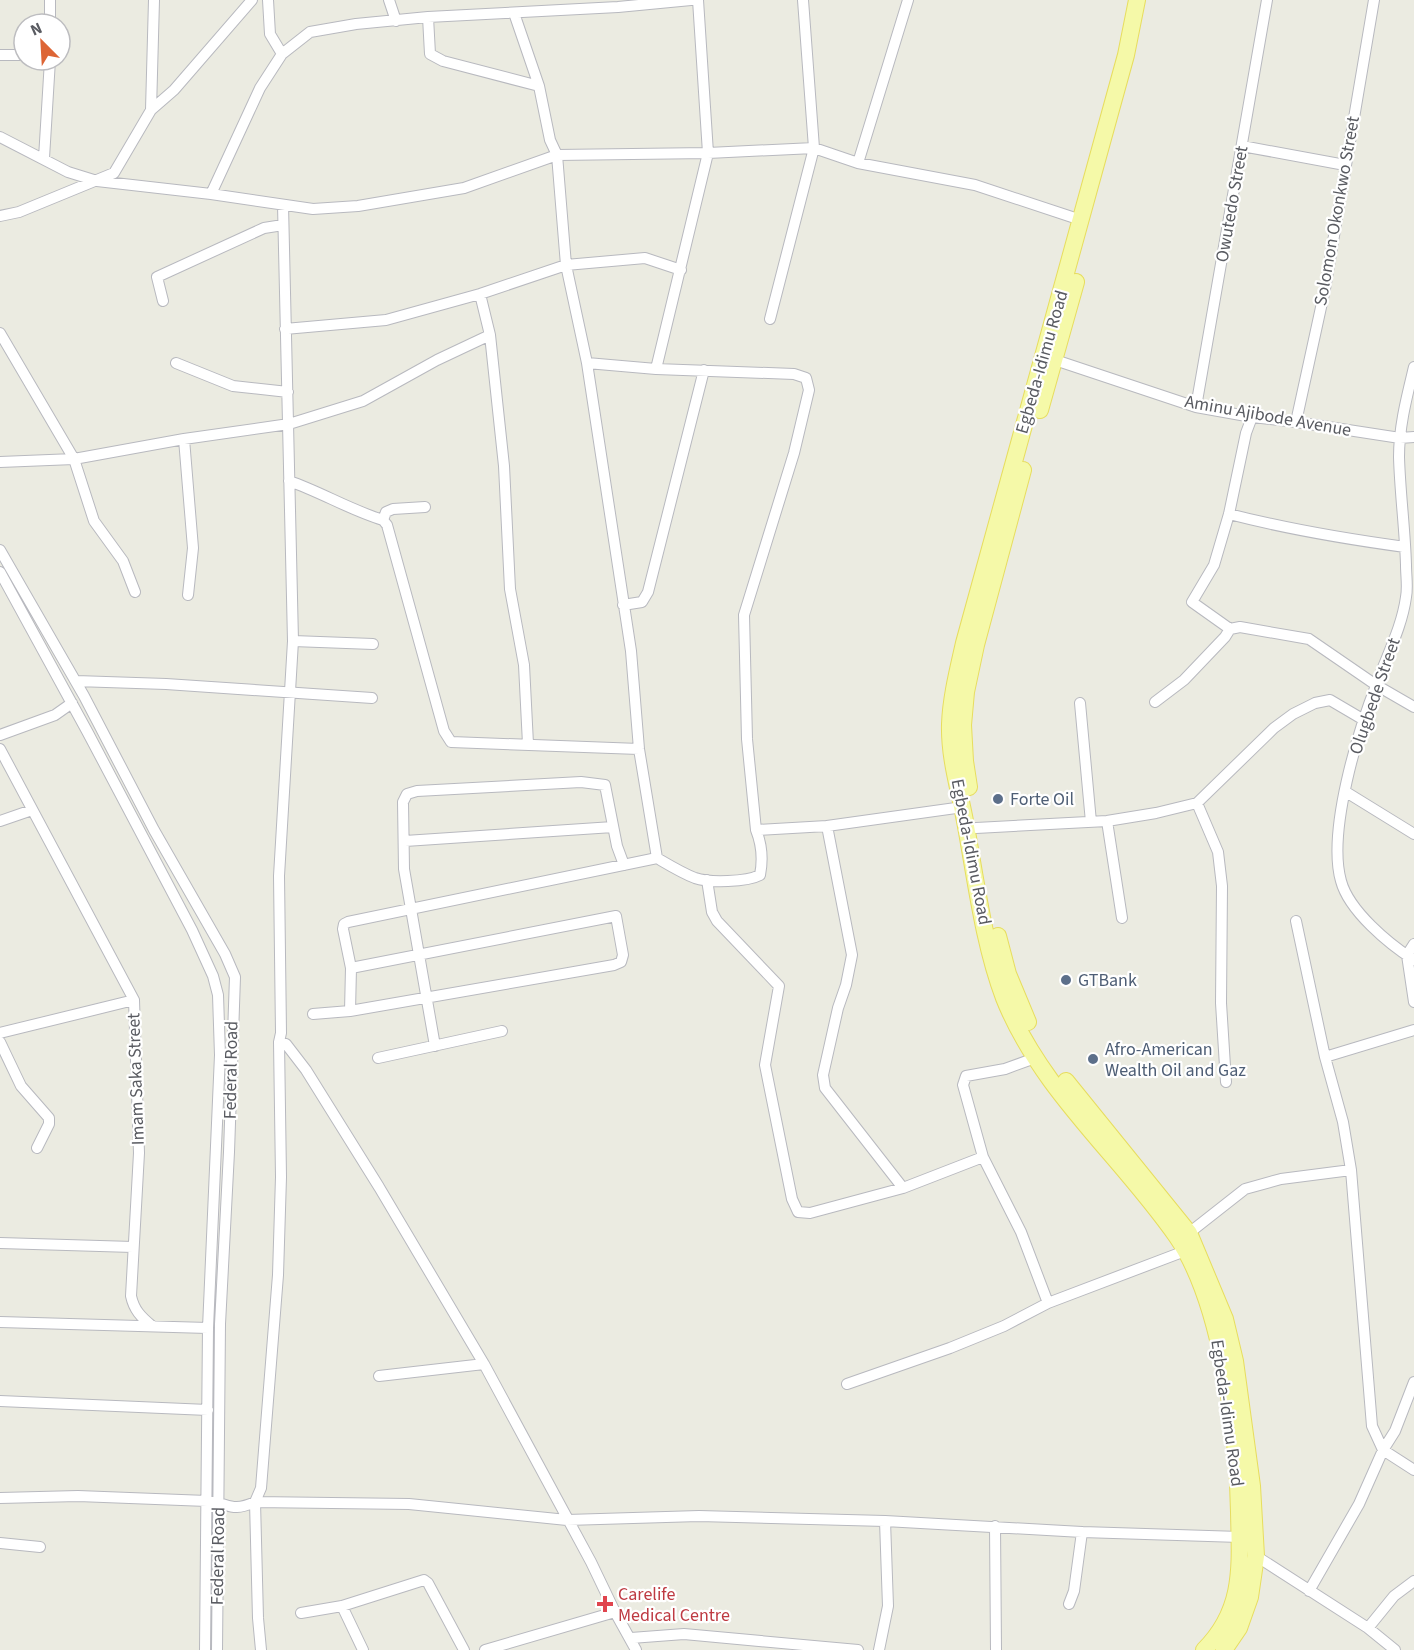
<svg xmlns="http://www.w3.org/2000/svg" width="1414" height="1650" viewBox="0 0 1414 1650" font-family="'Source Sans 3',sans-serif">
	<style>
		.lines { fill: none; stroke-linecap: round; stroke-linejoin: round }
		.minor-casing { stroke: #b8b9bf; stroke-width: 12 }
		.primary-casing { stroke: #e7dd5e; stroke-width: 18 }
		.minor { stroke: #fff; stroke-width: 10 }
		.primary { stroke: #f5f9a8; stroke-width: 16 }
		.service-dot { fill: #5c6f8a; stroke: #fff; stroke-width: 2 }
		.health-dot { fill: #e0444e; stroke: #fff; stroke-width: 2 }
		.labels { text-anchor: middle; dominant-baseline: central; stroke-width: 4.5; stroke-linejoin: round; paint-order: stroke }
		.street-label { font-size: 18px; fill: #595b61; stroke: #fff }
		.service-label { font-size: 18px; fill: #4e5e75; stroke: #fff; text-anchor: start }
		.health-label { font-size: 18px; fill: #be3a42; stroke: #fff; text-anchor: start }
	</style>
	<rect width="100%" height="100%" fill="#ebebe1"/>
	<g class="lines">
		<!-- minor casing -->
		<g class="minor-casing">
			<path id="minor" d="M50,0v24
				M268,0l2,34 12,20
				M389,0l7,21
				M514,13l25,73 11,54 7,15 9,110 21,98 44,288 8,98 18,109
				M428,17l2,37 13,7 96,25
				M0,55h24
				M151,110l3,-110
				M0,137l68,35 29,9 114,13 102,15 45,-3 106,-18 93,-33 151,-2 106,-5 44,15 117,22 106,35
				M1242,146l103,19
				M44,158l6,-98
				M858,163l50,-163
				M211,194l49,-106 22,-34 28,-22 46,-8 72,-7 190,-10 73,-7
				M0,216l19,-4 95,-39 37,-63 23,-20 78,-90
				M480,294l10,41 14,131 6,123 14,76 4,79
				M163,301l-6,-24 107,-49 19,-3
				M770,319l44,-171 -11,-148
				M285,329l101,-9 94,-26 86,-29 79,-7 36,12
				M0,333l74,126 20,62 29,40 12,31
				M1055,360l141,47 56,10 44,5 104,16 14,-1
				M176,363l57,23 55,6
				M1414,367c-7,29 -15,59 -15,90 1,36 6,72 7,108 0,11 2,22 0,32 -4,30 -19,58 -29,86 -19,48 -50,149 -36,198 8,30 48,63 73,79
				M656,369l52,-216 -10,-153
				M1196,407l71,-407
				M1252,417l-6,16 -17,81 -15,51 -22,37 38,27 10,-2 69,12 67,46 38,22
				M1296,422l29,-133 49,-289
				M184,439l9,109 -5,47
				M0,462l74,-3 110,-20 105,-15 74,-23 74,-41 53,-25
				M289,481c32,11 61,29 94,39l4,5 57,206 7,11 188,7
				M1229,514c58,15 117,25 176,33
				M383,520l3,-8 7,-3 32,-2
				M0,550l84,146 70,134 71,124 10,23 -6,175 -9,172 -3,326
				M0,572l88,161 104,197 21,46 5,19 2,60 -12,273 -3,322
				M623,605l19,-3 6,-10 56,-222
				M293,641l80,3
				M76,681l90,3 206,14
				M1155,702l29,-22 41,-43 5,-8
				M1080,703l11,119
				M0,735l55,-20 17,-12
				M0,749l134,251 5,153 -8,143c3,14 10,21 21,30
				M1346,792l68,42
				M1197,803l21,49 4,34 -1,117 5,79
				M0,821l32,-11
				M1107,821l15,97
				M827,826l25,129 -6,30 -8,23 -15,67 2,13 78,100
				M976,828l131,-7 49,-8 41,-10 77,-75 19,-14 22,-11 15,-3 34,20
				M756,830l71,-4 136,-19
				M405,841l208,-14
				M707,880l5,32 5,9 62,65 -14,79 27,134 6,13 12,1 93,-25 80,-31
				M1296,921l29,136 18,65 8,48 21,256 11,24 31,20
				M1414,944l-7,11 7,47
				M351,968l265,-52 7,39 -2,7 -7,3 -264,46 1,-43 -8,-39 1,-5 4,-2 309,-64c12,7 25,15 38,20 14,5 52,4 65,-3 3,-15 2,-30 -4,-45l-9,-91 -3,-124 50,-162 15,-63 -3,-12 -12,-4 -138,-5 -69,-6
				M313,1014l37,-3
				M0,1033l134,-33
				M0,1042l21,44 28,32v6l-12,24
				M279,1042l2,-9 -2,-157 14,-235 -10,-436
				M435,1046l-31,-177 -1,-67 4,-8 10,-3 164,-9 24,3 12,61 7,19
				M1325,1057l89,-27
				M378,1058l124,-27
				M1035,1058l-30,11 -39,7 -3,9 20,72 38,75 27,71
				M1189,1233l56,-44 36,-10 70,-9
				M0,1243l133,4
				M0,1322l208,6
				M379,1376l105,-12
				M847,1384l103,-36 54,-22 44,-23 137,-52
				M0,1401l208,9
				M0,1498l78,-2 129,5c23,2 23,12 48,1l154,2 158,16 132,-4 186,5 197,11 158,5
				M995,1526l1,124
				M0,1543l40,4
				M1256,1556l112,72 27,22
				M1309,1591l50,-87 24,-54 12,-19 19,-49
				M1069,1604l5,-13 8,-59
				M342,1606l21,44
				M301,1613l41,-7 82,-26 4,3 36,67
				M1368,1628l26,-32 20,-15
				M631,1638l53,-4 174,16
				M261,1650l-3,-32 -3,-116 6,-14 17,-213 3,-98 -2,-135 7,2 20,26 73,117 105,177 107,198 24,50 21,38
				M485,1650l130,-38
				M879,1650l9,-44 -3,-85"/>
		</g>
		<!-- primary casing -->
		<g class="primary-casing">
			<path id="primary" d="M1137,0l-11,55 -162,588c-6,27 -13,54 -14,81 -1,33 9,65 15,97 11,59 18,121 39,177 37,93 117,158 173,239 45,66 61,196 62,275 1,53 6,97 -35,138
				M1040,410l36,-128
				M969,787l-4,-26 -2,-36 3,-33 10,-47 47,-175
				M998,936l10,38 20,48
				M1066,1081l123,152 36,86 10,42 17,125 4,70 -6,41 -11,31 -15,22"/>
		</g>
		<!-- minor -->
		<use href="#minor" class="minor"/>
		<!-- primary -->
		<use href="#primary" class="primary"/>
	</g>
	<!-- markers -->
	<g class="service-dot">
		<circle cx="998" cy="799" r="6"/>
		<circle cx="1066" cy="980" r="6"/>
		<circle cx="1093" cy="1059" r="6"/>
	</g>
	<path class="health-dot" d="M602 1595h6v6h6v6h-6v6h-6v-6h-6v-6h6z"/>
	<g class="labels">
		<!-- street labels -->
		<g class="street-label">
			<text transform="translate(1232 204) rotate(-80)">Owutedo Street</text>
			<text transform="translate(1337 211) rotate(-80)">Solomon Okonkwo Street</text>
			<text transform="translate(1042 362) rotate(-74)">Egbeda-Idimu Road</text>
			<text transform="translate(1268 416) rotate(10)">Aminu Ajibode Avenue</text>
			<text transform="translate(1375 696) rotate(-71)">Olugbede Street</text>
			<text transform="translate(971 852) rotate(79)">Egbeda-Idimu Road</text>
			<text transform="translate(231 1070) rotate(-89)">Federal Road</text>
			<text transform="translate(136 1079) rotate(-92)">Imam Saka Street</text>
			<text transform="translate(1227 1413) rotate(82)">Egbeda-Idimu Road</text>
			<text transform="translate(218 1556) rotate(-89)">Federal Road</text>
		</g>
		<!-- service labels -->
		<g class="service-label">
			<text x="1010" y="799">Forte Oil</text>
			<text x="1078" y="980">GTBank</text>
			<text x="1105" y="1049">Afro-American<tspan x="1105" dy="21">Wealth Oil and Gaz</tspan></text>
		</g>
		<!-- health labels -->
		<g class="health-label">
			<text x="618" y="1594">Carelife<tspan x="618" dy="21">Medical Centre</tspan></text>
		</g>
	</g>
	<!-- north arrow -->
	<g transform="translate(42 42) rotate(336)"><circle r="28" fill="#ffffff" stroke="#bdbdc0" stroke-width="1.5"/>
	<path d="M0-4.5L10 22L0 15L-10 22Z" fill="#dd6535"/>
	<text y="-9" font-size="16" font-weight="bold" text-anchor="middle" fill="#595b61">N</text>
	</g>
</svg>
